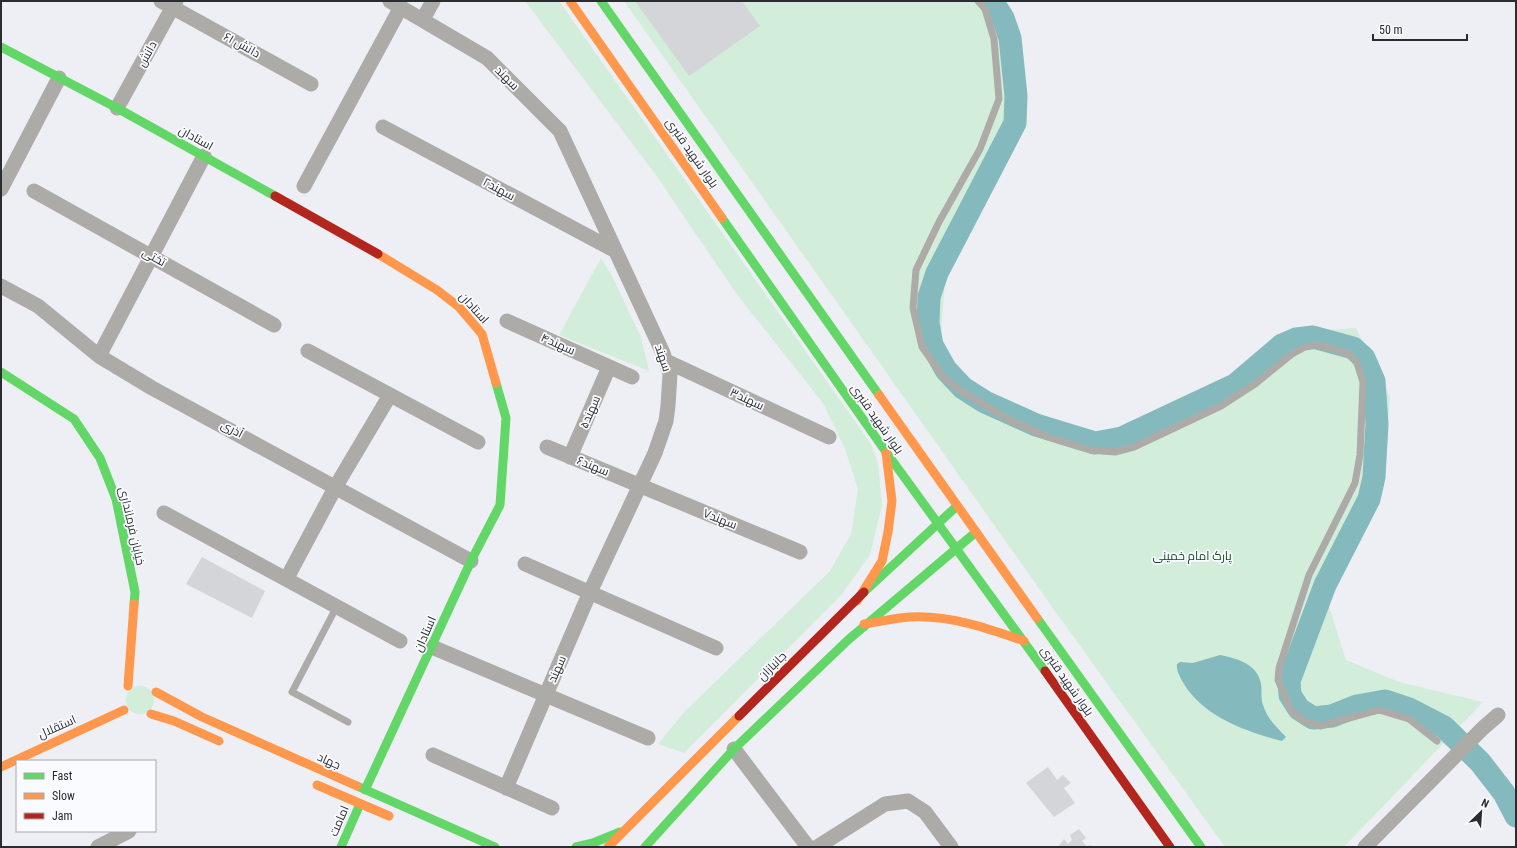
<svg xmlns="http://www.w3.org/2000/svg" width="1517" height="848" viewBox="0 0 1517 848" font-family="'Roboto Condensed',Cairo,sans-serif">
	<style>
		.green { fill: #d2edda }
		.water { fill: #84babd }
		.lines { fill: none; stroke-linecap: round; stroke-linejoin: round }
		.river { stroke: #84babd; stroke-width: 23 }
		.building { fill: #d4d5d9 }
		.lane { stroke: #adaba7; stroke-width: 7 }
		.street { stroke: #adaba7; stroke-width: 15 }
		.fast { stroke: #63d668; stroke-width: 9 }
		.slow { stroke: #ff974d; stroke-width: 9 }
		.jam { stroke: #b3261e; stroke-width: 9 }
		.labels { text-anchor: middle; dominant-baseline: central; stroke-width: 3.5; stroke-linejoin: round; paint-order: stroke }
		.street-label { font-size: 12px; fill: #2b2c30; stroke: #fafbff }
		.park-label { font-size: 12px; fill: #0f4823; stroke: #fafbff }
	</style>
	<rect width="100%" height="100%" fill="#eeeff4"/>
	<!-- green -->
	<path class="green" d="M525,1h34l312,443 7,20 4,41 -12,50 -28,39 -158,159 -26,-9 26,-32 146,-141 21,-37 7,-45 -13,-40 -22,-46 -85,-107 -85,-125z
		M624,1h370l10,51 4,68 -47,92 -15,54 -7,97 86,62 49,19 95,-31 65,-33 83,-49 39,-3 34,69 -8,99 -55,104 19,60 53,22 84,20 -139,145h-119l-173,-240z
		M601,258l11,18 29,61 8,34 -90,-36z
		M126 700a14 14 0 1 1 28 0a14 14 0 1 1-28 0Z"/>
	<!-- water -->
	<path class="water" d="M1220,655c15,3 35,8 40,25 3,8 0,17 3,25 4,13 13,22 23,32l-4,4c-35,-9 -78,-24 -98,-57 -4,-7 -8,-13 -7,-20l3,-2 13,1z"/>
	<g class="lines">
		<!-- river -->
		<path class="river" d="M992,1l11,17 7,20 6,58 -1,27 -78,150 -8,24 -1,26 4,22 14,25 17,18 22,14 51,23 59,18 27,-5 113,-53 47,-40 14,-6 17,-2 40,11 11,10 10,23 3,43 -3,53 -5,22 -44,86 -36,96 1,14 9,14 14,9 19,-2 25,-10 28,-5 24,8 35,18 36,35 24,31 12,23"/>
	</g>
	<!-- building -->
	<path class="building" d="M635,1h107l18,25 -71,50z
		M202,557l63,34 -13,27 -66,-34z
		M1048,767l9,13 6,-5 8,8 -7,5 11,15 -21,14 -28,-34z
		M1079,829l7,9 -4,3 5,6 3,-2 2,2h-34l6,-8 4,5 4,-4 -2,-5z"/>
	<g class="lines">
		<!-- lane -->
		<path class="lane" d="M978,1l7,8 9,30 5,60 -19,50 -41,73 -23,48 -3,38 9,39 22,31 17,13 48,29 39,17 42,13 25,2 19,-5 87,-41 34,-22 37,-30 13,-7 13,-2 15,4 16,5 8,9 6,19 -3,73 -5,28 -46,92 -30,93 -1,12 13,31 14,11 16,4 58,-16 30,9 28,22
			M337,606l-45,86 56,30"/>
		<!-- street -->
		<path class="street" d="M161,1l150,83
			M390,1l97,57 73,73 103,222 7,21 -2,32 -2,15 -11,32 -65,139 -84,196
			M423,19l10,-18
			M117,108l59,-107
			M383,127l231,123
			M304,186l97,-179
			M1,189l58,-111
			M34,191l240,134
			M1,286l37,20 61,50 53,32 319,173
			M507,321l125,56
			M308,351l170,91
			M99,356l105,-200
			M666,361l163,76
			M547,447l253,105
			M570,457l39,-90
			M164,513l236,128
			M525,564l191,84
			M287,578l49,-92 54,-91
			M432,647l216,91
			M734,749l74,98
			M433,755l119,53
			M98,847l31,-16
			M817,847l68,-43 23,-3 17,11 26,35
			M1365,847l118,-119 15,-13"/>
		<!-- fast -->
		<path class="fast" d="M601,1l278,394
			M1,47l116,61 158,88
			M722,218l164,234 159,219
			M1,372l73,47 26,39 16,41 19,93 -1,12
			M864,592l93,-86
			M1037,618l164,229
			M357,786l138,61
			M365,790l106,-229 29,-56 6,-87 -10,-35
			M341,847l19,-43
			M576,847l17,-4 27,-11
			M645,847l89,-98 114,-109 128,-108"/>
		<!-- slow -->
		<path class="slow" d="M570,1l152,217
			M378,254l59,36 22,17 23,27 14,49
			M879,395l158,223
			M857,601l25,-40 6,-29 4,-31 -6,-48
			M864,624c15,-2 30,-6 46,-7 40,-2 77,11 114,24
			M128,686l6,-82
			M156,692l46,25 155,69
			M151,714l23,7 45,20
			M1,767l123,-57
			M317,785l72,31
			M608,847l131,-131"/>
		<!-- jam -->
		<path class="jam" d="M275,196l103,58
			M1045,671l125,176
			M739,716l125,-124"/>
	</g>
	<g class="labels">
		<!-- street labels -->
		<g class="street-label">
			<text transform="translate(242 45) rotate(29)">دانش ۶۱</text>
			<text transform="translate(147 54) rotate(-61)">دانش</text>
			<text transform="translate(507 78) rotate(45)">سهند</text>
			<text transform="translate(196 138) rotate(29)">استادان</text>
			<text transform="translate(692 153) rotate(55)">بلوار شهید قنبری</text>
			<text transform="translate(499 189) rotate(28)">سهند۲</text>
			<text transform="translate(154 257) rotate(29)">تختی</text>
			<text transform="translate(474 308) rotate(48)">استادان</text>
			<text transform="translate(558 344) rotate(24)">سهند۴</text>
			<text transform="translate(663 358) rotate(71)">سهند</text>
			<text transform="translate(747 399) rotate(25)">سهند۳</text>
			<text transform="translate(590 412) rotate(-67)">سهند۵</text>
			<text transform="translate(877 419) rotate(55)">بلوار شهید قنبری</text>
			<text transform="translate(232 429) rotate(28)">آذری</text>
			<text transform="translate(593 466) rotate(23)">سهند۶</text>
			<text transform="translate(720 519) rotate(22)">سهند۷</text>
			<text transform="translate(132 526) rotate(77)">خیابان فرمانداری</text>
			<text transform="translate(425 634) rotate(-66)">استادان</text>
			<text transform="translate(772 666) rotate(-45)">جانبازان</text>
			<text transform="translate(557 669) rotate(-66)">سهند</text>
			<text transform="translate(1067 681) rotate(55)">بلوار شهید قنبری</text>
			<text transform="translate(57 727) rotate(-24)">استقلال</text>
			<text transform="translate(329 761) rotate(24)">جهاد</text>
			<text transform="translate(339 821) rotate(-67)">امامت</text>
		</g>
		<!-- park labels -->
		<g class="park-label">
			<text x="1192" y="556">پارک امام خمینی</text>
		</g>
	</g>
	<!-- border -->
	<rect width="1517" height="848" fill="none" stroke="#2b2c30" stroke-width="4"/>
	<!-- legend -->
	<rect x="16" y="760" width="140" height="72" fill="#fafbff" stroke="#a7a8ac"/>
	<rect x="24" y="773" width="20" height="6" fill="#63d668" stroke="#a7a8ac"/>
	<text x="52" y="780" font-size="12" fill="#2b2c30">Fast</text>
	<rect x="24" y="793" width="20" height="6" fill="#ff974d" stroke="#a7a8ac"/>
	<text x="52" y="800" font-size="12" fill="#2b2c30">Slow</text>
	<rect x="24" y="813" width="20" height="6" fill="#b3261e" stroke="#a7a8ac"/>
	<text x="52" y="820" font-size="12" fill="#2b2c30">Jam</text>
	<!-- north arrow -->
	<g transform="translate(1481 812) rotate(25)" stroke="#fafbff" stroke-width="3" paint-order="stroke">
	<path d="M0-3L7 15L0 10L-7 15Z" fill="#2b2c30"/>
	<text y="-6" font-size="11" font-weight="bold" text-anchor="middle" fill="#2b2c30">N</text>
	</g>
	<!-- scale -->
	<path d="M1373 34v6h94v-6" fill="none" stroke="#2b2c30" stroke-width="2"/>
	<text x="1379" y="34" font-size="12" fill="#2b2c30" stroke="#fafbff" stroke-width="3" paint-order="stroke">50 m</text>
</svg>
